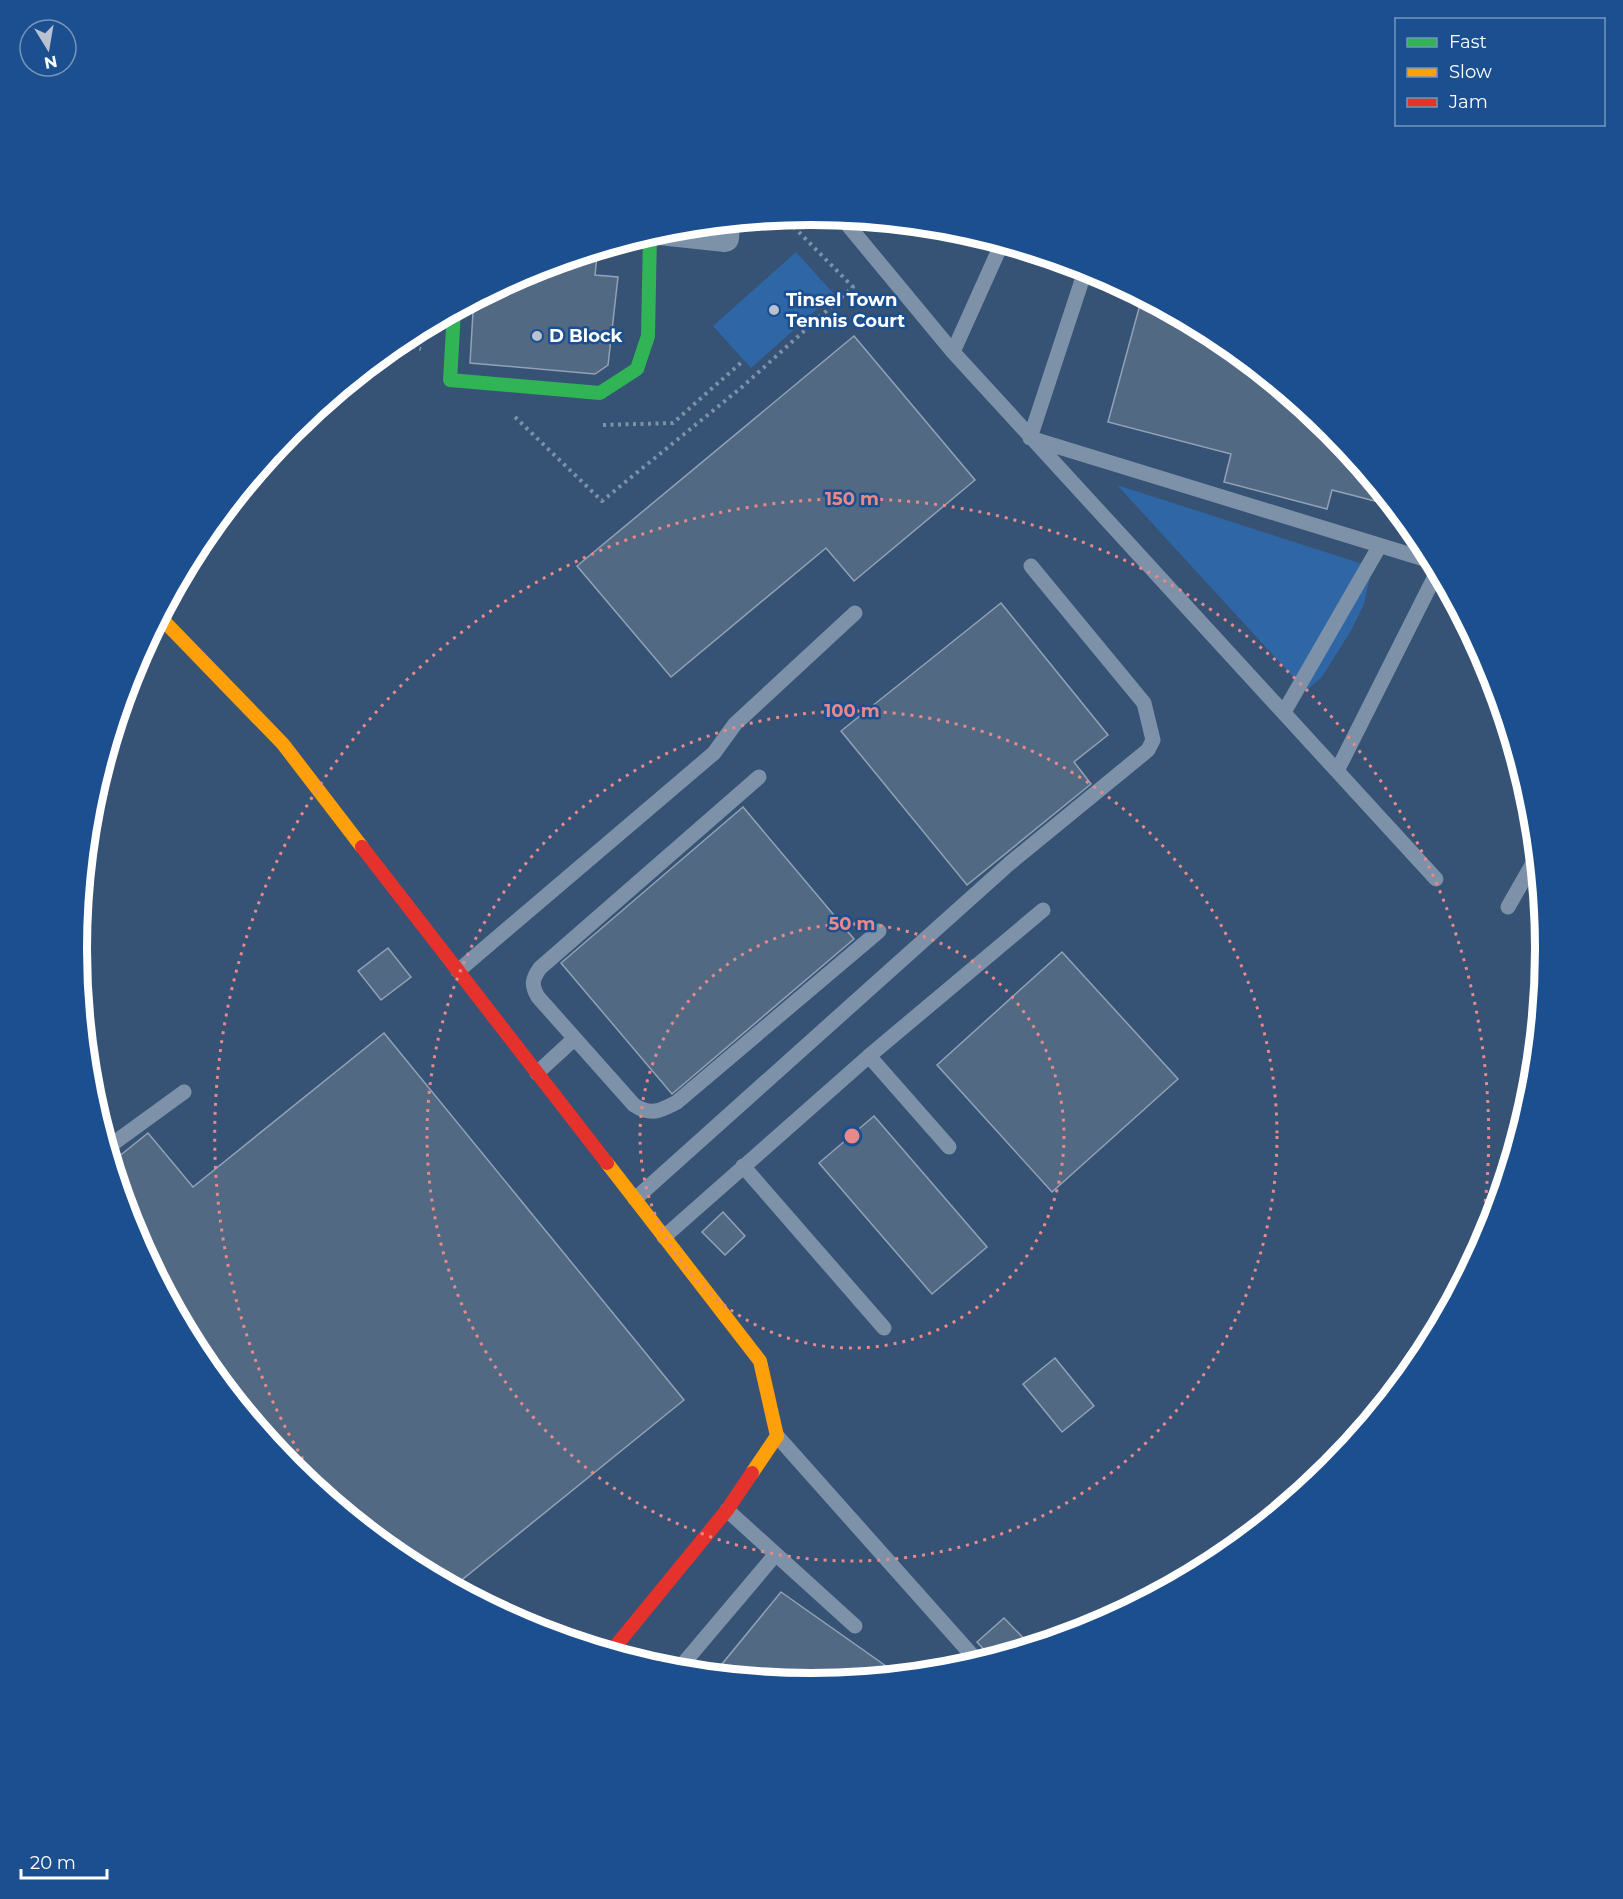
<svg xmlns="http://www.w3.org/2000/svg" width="1623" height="1899" viewBox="0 0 1623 1899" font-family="Montserrat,sans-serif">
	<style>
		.green { fill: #2f66a5 }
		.building { fill: #526984; stroke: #92a2b6; stroke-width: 1.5 }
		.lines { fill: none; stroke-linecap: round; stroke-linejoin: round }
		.path { stroke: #7d92a8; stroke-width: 4; stroke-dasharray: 3 4.5; stroke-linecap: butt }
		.lane { stroke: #7d92a8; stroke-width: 15 }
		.street { stroke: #7d92a8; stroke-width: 28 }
		.fast { stroke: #30b455; stroke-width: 14 }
		.slow { stroke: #ff9f0a; stroke-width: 14 }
		.jam { stroke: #e5322d; stroke-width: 14 }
		.ring { fill: none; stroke: #e88989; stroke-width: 3; stroke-dasharray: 3 6 }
		.poi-dot { fill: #b9c2ce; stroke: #1b4f8f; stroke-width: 2 }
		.labels { text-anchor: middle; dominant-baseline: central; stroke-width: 5; stroke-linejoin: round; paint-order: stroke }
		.poi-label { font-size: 18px; font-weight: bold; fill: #fff; stroke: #1b4f8f; text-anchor: start }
		.rim { fill: none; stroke: #fff; stroke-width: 8 }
		.centre { fill: #e88989; stroke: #1b4f8f; stroke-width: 3 }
		.ring-label { font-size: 18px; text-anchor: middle; font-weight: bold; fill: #e88989; stroke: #1b4f8f; stroke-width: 5; stroke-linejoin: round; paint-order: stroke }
	</style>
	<rect width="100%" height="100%" fill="#365274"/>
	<!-- green -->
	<path class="green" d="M796,252l38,42 -83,74 -38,-42z
		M1117,485l255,82 -8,37 -12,25 -30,48 -16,14z"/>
	<!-- building -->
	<path class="building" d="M584,254l13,2 -2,19 23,2 -10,88 -13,9 -125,-11 3,-51 -2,-10 60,-32z
		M1142,297l78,42 111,91 63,76 -62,-16 -5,19 -103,-27 7,-28 -123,-32z
		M854,336l121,144 -121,101 -28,-33 -155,129 -94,-111z
		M1001,603l107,132 -34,27 17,22 -124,101 -126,-154z
		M743,807l111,132 -182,155 -111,-131z
		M388,948l23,29 -30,23 -23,-29z
		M1062,952l116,127 -126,113 -115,-127z
		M384,1033l300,367 -231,187 -50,-27 -111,-91 -92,-111 -68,-128 -20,-68 36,-29 45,54z
		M874,1116l113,131 -55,47 -113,-131z
		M723,1212l22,24 -20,19 -23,-23z
		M1055,1358l39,48 -32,26 -39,-48z
		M781,1592l119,84 -89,8 -98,-9z
		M1004,1618l28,29 -39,12 -16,-17z"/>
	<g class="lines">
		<!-- path -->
		<path class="path" d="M398,342l23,7
			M515,417l87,84 140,-114 111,-100 -69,-70
			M603,425l70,-2 71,-63"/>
		<!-- lane -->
		<path class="lane" d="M842,218l111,134 483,527
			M953,352l49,-109
			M1030,438l56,-170
			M1033,439l401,123
			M1284,712l95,-165
			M1337,771l101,-201
			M759,777l-219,191c-8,11 -9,17 -2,29l96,108c17,11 26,6 43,-3l202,-171
			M1508,907l29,-51
			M458,971l256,-218 21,-29 120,-111
			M869,1056l80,91
			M537,1073l37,-34
			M107,1148l77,-56
			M743,1166l141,162
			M635,1199l375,-336 138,-113 5,-10 -9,-37 -113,-137
			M664,1237l205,-181 174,-146
			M777,1436l202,227
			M727,1510l128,116
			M677,1671l98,-116"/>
		<!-- street -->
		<path class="street" d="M660,231l65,7 1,-15"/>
		<!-- fast -->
		<path class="fast" d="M454,311l-4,69 150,13 37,-24 11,-33 2,-102"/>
		<!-- slow -->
		<path class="slow" d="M160,617l123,127 79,103
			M607,1163l153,198 17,75 -25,37"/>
		<!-- jam -->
		<path class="jam" d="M362,847l245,316
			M610,1653l117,-143 25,-37"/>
	</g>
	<!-- distance rings -->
	<g class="ring">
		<circle cx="852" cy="1136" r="212"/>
		<circle cx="852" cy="1136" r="425"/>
		<path d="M327 1497A637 637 0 1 1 1478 1252"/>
	</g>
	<!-- markers -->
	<g class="poi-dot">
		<circle cx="774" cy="310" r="6"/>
		<circle cx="537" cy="336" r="6"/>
	</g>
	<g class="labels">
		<!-- poi labels -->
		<g class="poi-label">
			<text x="786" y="300">Tinsel Town<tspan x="786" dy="21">Tennis Court</tspan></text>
			<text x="549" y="336">D Block</text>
		</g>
	</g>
	<!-- crop -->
	<path d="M0 0H1623V1899H0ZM87 949a724 724 0 1 1 1448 0a724 724 0 1 1-1448 0Z" fill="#1b4f8f" fill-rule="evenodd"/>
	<path class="rim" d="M87 949a724 724 0 1 1 1448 0a724 724 0 1 1-1448 0Z"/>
	<circle cx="852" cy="1136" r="9" class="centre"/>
	<g class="ring-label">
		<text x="852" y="505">150 m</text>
		<text x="852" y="717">100 m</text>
		<text x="852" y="930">50 m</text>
	</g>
	<!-- legend -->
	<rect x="1395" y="18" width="210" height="108" fill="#1b4f8f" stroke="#7695bc" stroke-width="1.5"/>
	<rect x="1407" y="38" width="30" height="9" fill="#30b455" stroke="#7695bc" stroke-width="1.5"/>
	<text x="1449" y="48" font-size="18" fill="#ffffff">Fast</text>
	<rect x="1407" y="68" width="30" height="9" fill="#ff9f0a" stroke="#7695bc" stroke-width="1.5"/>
	<text x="1449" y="78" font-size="18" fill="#ffffff">Slow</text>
	<rect x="1407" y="98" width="30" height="9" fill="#e5322d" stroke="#7695bc" stroke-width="1.5"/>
	<text x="1449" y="108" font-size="18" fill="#ffffff">Jam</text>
	<!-- north arrow -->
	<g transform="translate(48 48) rotate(169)"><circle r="28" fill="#1b4f8f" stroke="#7695bc" stroke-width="1.5"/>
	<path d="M0-4.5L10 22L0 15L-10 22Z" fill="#b9c2ce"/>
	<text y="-9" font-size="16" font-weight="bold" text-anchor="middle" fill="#ffffff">N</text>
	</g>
	<!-- scale -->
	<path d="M21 1869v9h86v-9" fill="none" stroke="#ffffff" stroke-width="3"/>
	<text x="30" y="1869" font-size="18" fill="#ffffff" stroke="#1b4f8f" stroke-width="4.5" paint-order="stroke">20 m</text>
</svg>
